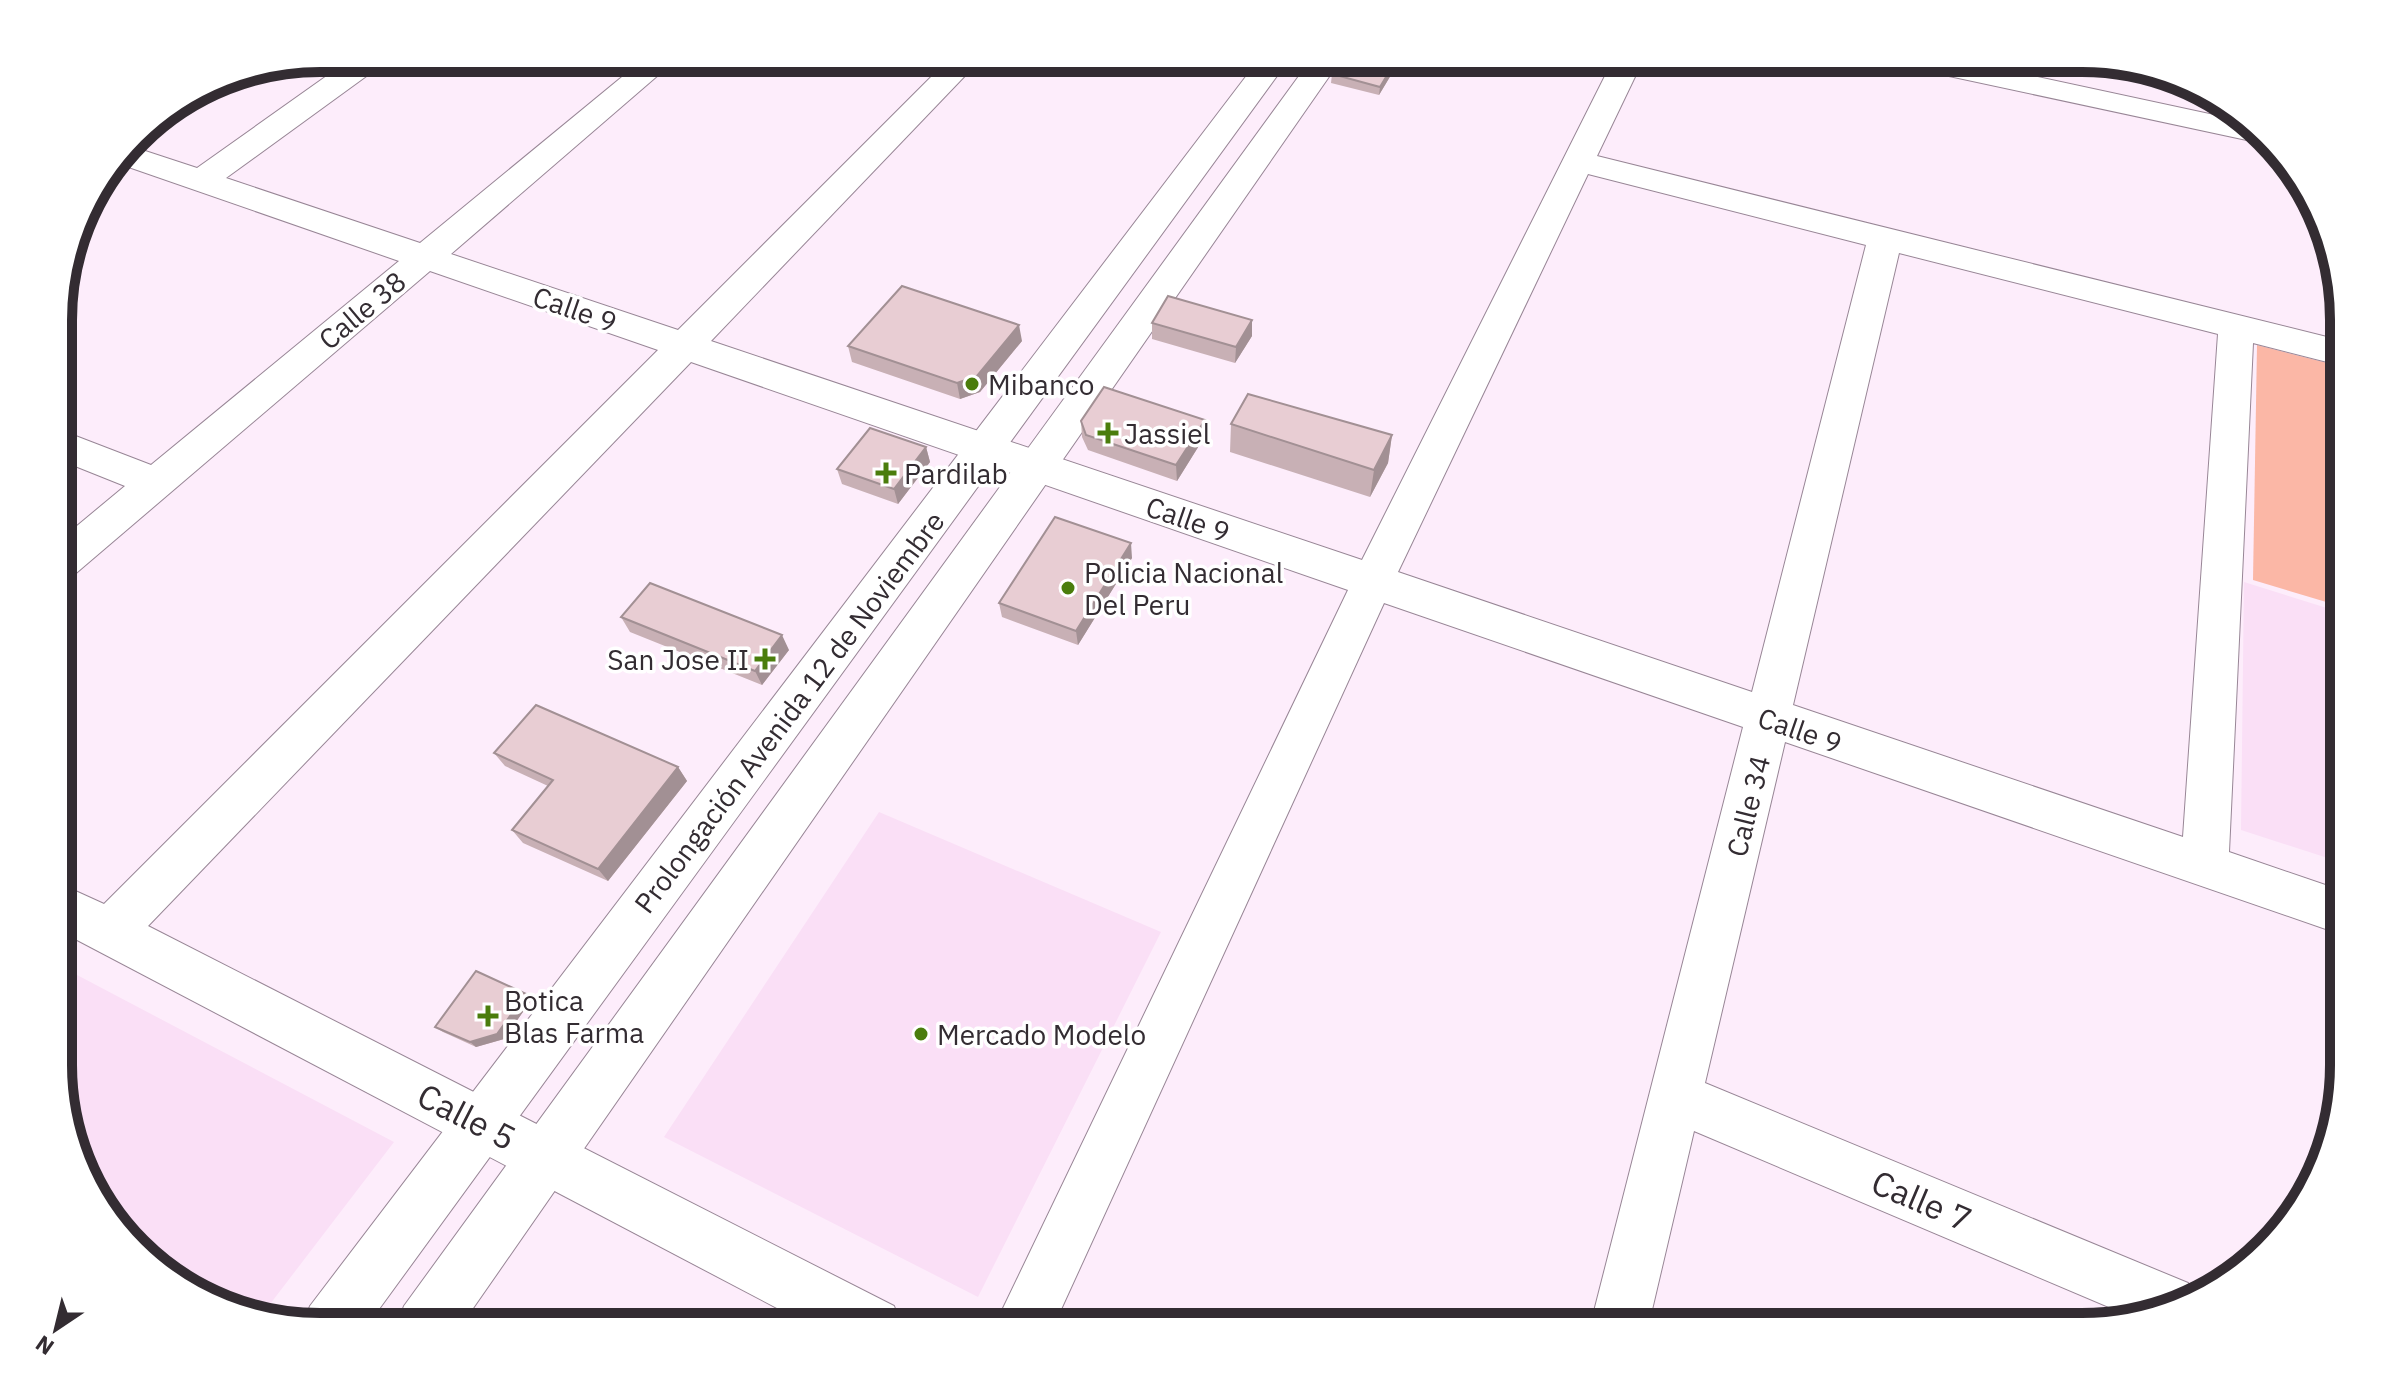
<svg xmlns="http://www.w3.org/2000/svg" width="2402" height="1385" viewBox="0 0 2402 1385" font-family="'IBM Plex Sans',sans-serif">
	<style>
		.built { fill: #fadff6 }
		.green { fill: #fbb7a6 }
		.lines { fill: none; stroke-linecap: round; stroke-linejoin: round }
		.minor-casing { stroke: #988696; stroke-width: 2 }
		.major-casing { stroke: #988696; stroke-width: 2 }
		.minor { fill: #fff; fill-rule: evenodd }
		.major { fill: #fff; fill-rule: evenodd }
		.wall { fill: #c8b0b5 }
		.shaded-wall { fill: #a29094 }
		.building { fill: #e8cdd3; stroke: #a29094; stroke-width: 2 }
		.poi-dot { fill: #4a7d0c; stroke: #fff; stroke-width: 3 }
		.labels { text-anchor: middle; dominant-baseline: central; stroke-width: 7; stroke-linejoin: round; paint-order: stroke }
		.street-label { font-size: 28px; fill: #332c32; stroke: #fff }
		.poi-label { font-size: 28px; fill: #332c32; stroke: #fff; text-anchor: start }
		.near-street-label { font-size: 34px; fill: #332c32; stroke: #fff }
		.rim { fill: none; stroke: #332c32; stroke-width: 10 }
	</style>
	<rect width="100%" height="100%" fill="#fdedfb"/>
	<!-- built -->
	<path class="built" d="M2244,582l99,31v250l-102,-33z
		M879,812l282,120 -183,365 -314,-160z
		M60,966l334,176 -130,170 -74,-20 -88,-82 -42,-111z"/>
	<!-- green -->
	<path class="green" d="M2257,345l86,22v240l-90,-27z"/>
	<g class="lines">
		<!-- minor casing -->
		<g class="minor-casing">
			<path id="minor" d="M352,58h35l-4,6 -157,114 194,65 225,-185h33l-227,196 227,76 272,-272h32l-271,283 651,219 252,-502h30l-47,98 746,185v25l-90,-23 -24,509 114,39v44l-558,-193 -80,341 483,200 5,11 -63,22 -436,-185 -46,196h-58l153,-600 -359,-124 -331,724h-59l354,-737 -657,-228 -543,564 746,380 8,21h-89l-753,-396v-47l44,20 554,-554 -228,-79 -355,303 -15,5v-39l65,-54 -65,-26v-30l91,35 248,-204 -282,-98 13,-17 67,22zM1588,174l278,71 -114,447 -354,-120zM1899,253l319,81 -35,503 -390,-132z
				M1892,58h57l293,63 21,20 -7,1 -349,-75 -11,-3z"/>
		</g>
		<!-- major casing -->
		<g class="major-casing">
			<path id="major" d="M1260,58h30l-924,1269h-46l-16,-4 6,-17z
				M1312,58h30l-882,1269h-64l8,-21z"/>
		</g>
		<!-- minor -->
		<use href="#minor" class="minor"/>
		<!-- major -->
		<use href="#major" class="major"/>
	</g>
	<!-- wall -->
	<path class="wall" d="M1392,67l-1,8 -12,20 -48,-12 1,-9z
		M1252,320v16l-17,27 -83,-24v-16z
		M1022,341l-42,51 -20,7 -108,-37 -4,-16z
		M1081,421l124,15 -28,45 -89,-31 -6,-13z
		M1231,424l161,11 -4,28 -18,34 -140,-45z
		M926,447l4,15 -32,42 -56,-20 -5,-15z
		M1132,558l-54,87 -76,-28 -3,-14z
		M621,617l168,33 -27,35 -132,-53z
		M494,753l184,14 9,14 -79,100 -85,-38 -11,-13 36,-44 -43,-20z
		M532,999l-28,40 -28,8 -33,-15 -8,-5z"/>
	<!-- shaded-wall -->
	<path class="shaded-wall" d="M1392,67l-1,8 -12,20 1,-8z
		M1252,320v16l-17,27 1,-16z
		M1019,325l3,16 -42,51 -20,7 -3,-16z
		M1205,420v16l-28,45 -1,-16z
		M1392,435l-4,28 -18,34 4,-27z
		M926,447l4,15 -32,42 -4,-15z
		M1131,543l1,15 -54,87 -2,-14z
		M782,635l7,15 -27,35 -7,-14z
		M678,767l9,14 -79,100 -10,-12z
		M526,994l6,5 -28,40 -28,8 -6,-5z"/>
	<!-- building -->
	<path class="building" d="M1343,58h14l35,9 -12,20 -48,-13z
		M902,286l117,39 -42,51 -20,7 -109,-37z
		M1168,296l84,24 -16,27 -84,-24z
		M1104,387l101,33 -29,45 -90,-30 -5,-14z
		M1248,394l144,41 -18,35 -143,-46z
		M870,428l56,19 -32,42 -57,-20z
		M1055,517l76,26 -55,88 -77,-28z
		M650,583l132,52 -27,36 -134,-54z
		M536,705l142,62 -80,102 -86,-39 41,-50 -59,-27z
		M476,971l50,23 -29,40 -27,8 -35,-15z"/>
	<!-- markers -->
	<g class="poi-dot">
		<circle cx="972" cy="384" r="8"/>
		<path d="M1104 421h8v8h8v8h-8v8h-8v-8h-8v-8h8z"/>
		<path d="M882 461h8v8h8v8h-8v8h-8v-8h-8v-8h8z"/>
		<circle cx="1068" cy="588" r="8"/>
		<path d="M761 647h8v8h8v8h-8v8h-8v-8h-8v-8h8z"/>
		<path d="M484 1004h8v8h8v8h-8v8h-8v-8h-8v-8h8z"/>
		<circle cx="921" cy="1034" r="8"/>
	</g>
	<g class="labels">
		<!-- street labels -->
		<g class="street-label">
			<text transform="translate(575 309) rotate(19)">Calle 9</text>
			<text transform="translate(362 310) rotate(-40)">Calle 38</text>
			<text transform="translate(1188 519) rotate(19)">Calle 9</text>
			<text transform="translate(789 712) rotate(-53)">Prolongación Avenida 12 de Noviembre</text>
			<text transform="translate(1800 730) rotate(19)">Calle 9</text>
			<text transform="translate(1748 806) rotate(-76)">Calle 34</text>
		</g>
		<!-- poi labels -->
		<g class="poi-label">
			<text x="988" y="384">Mibanco</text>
			<text x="1124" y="433">Jassiel</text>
			<text x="904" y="473">Pardilab</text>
			<text x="1084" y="572">Policia Nacional<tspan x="1084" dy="32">Del Peru</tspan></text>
			<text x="749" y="659" text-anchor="end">San Jose II</text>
			<text x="504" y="1000">Botica<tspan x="504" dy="32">Blas Farma</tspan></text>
			<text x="937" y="1034">Mercado Modelo</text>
		</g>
		<!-- near-street labels -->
		<g class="near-street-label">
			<text transform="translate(467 1116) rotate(27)">Calle 5</text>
			<text transform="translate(1922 1200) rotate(23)">Calle 7</text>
		</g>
	</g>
	<!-- crop -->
	<path d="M0 0H2402V1385H0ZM320 72H2082A248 248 0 0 1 2330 320V1065A248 248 0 0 1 2082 1313H320A248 248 0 0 1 72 1065V320A248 248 0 0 1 320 72Z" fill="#fff" fill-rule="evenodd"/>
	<path class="rim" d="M320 72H2082A248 248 0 0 1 2330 320V1065A248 248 0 0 1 2082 1313H320A248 248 0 0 1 72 1065V320A248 248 0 0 1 320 72Z"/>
	<!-- north arrow -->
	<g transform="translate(56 1329) rotate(215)" stroke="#ffffff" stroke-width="6" paint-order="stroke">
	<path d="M0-6L14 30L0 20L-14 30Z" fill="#332c32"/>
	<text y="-12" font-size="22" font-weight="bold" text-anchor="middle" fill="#332c32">N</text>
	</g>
</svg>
